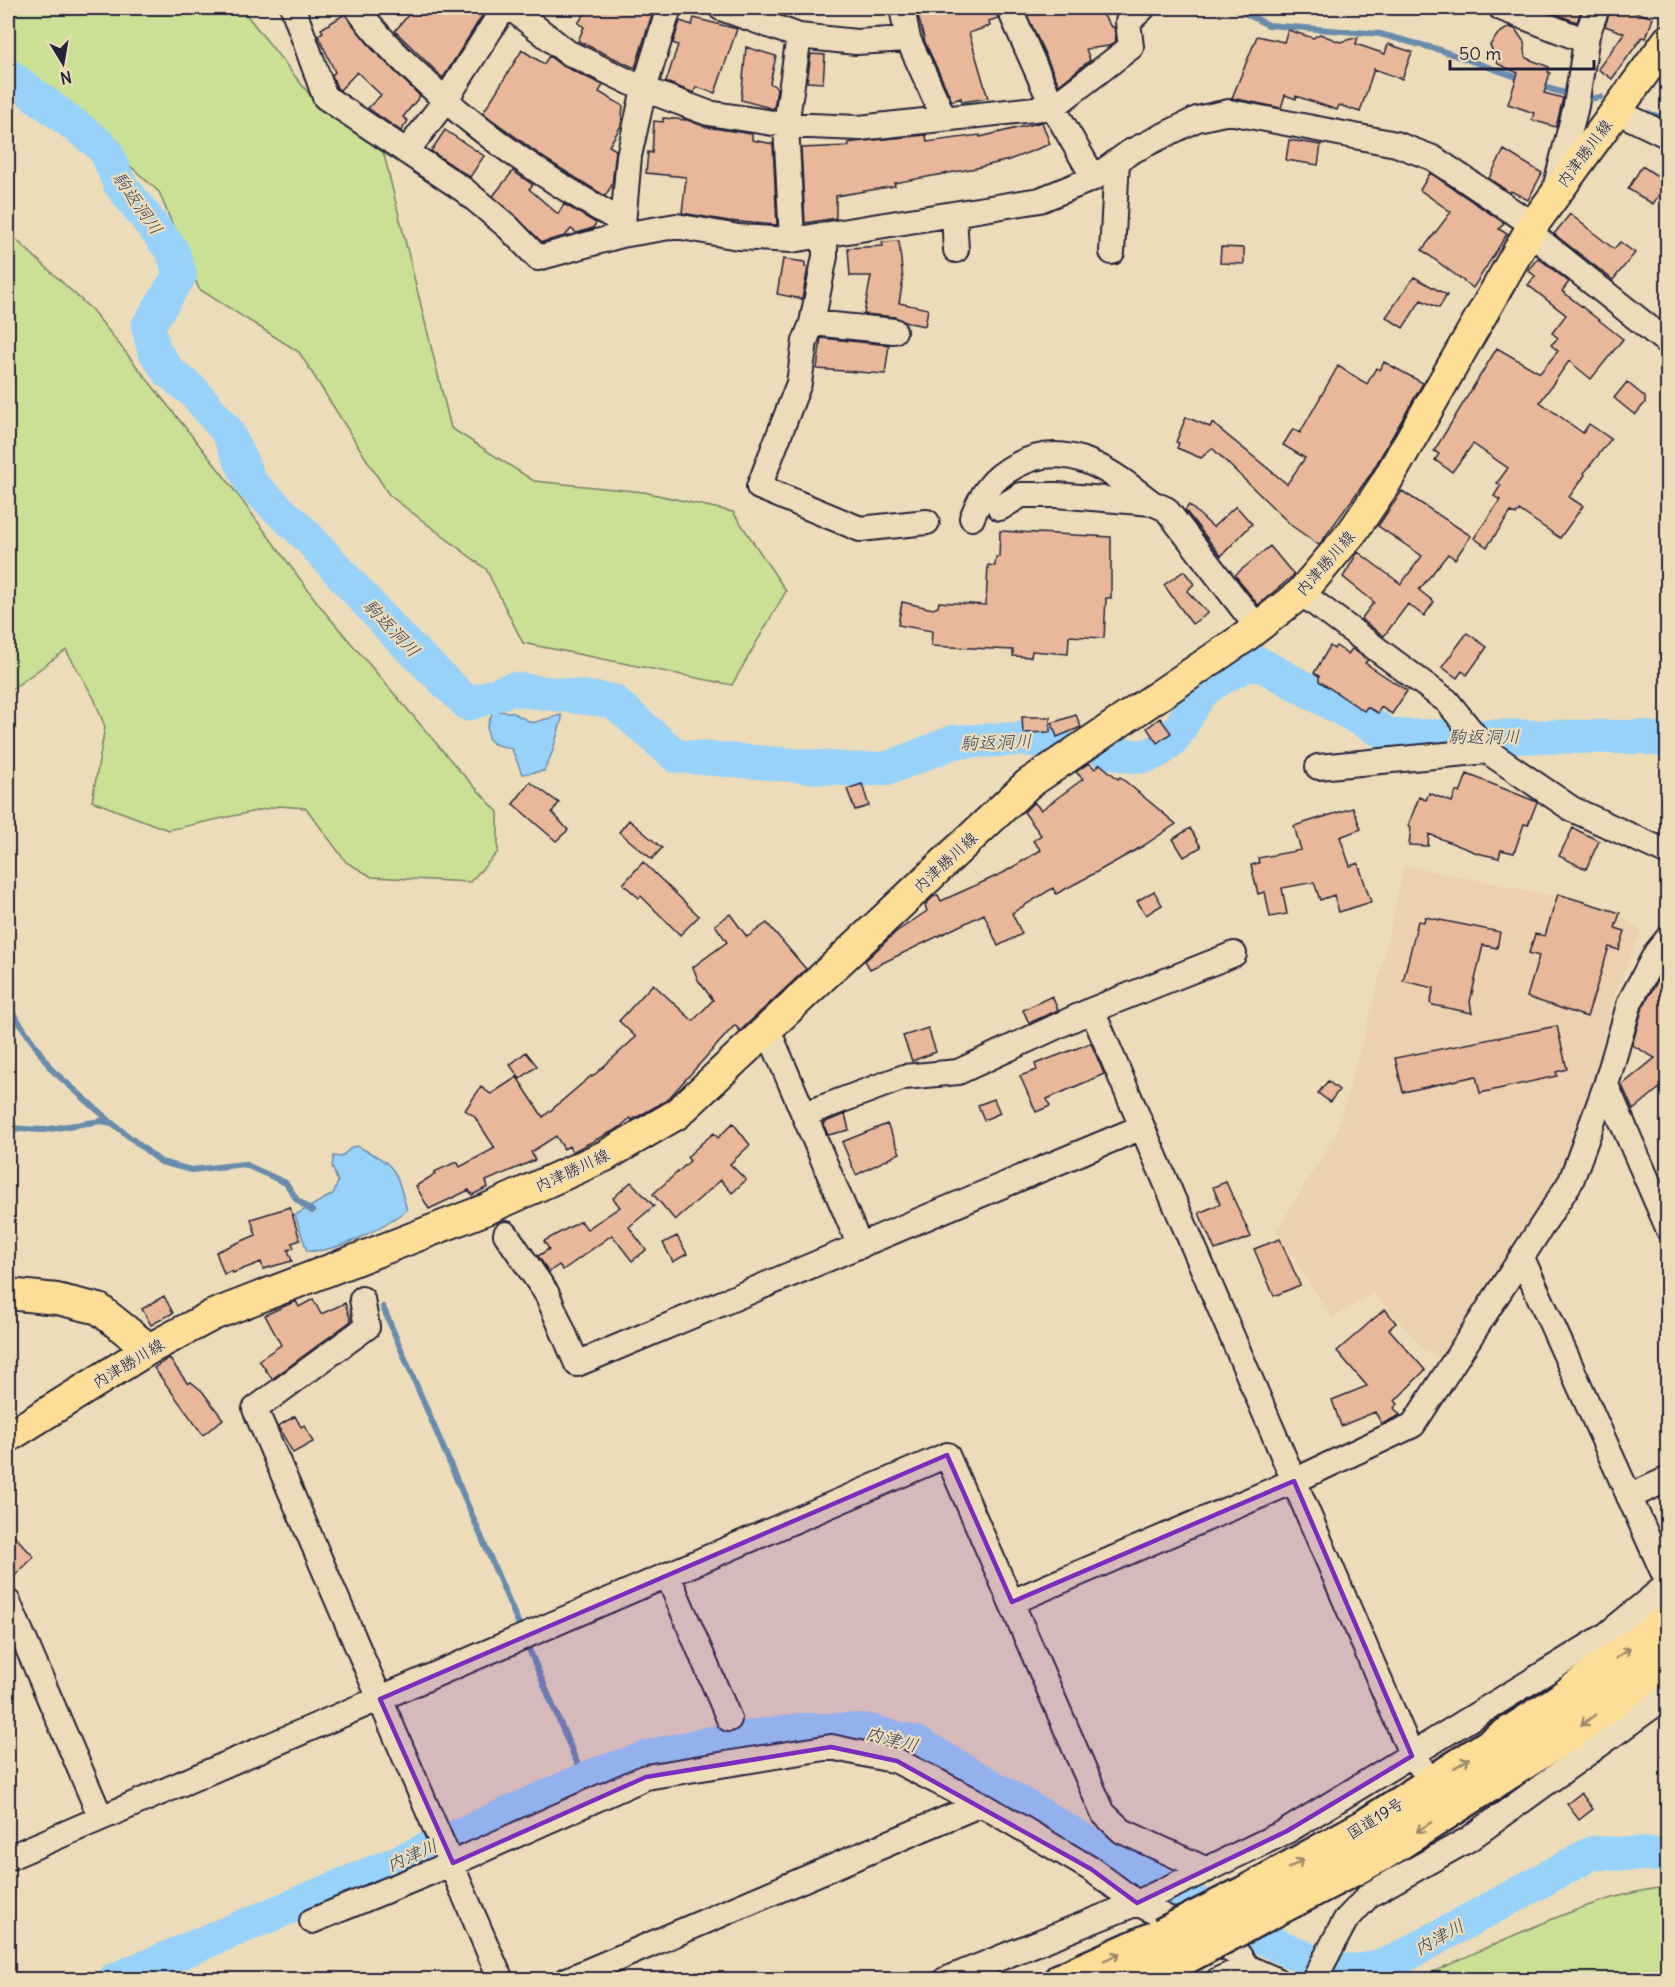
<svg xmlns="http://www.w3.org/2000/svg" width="1675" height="1987" viewBox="0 0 1675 1987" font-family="Delius,'Klee One',sans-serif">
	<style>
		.built { fill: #ecd1b0 }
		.green { fill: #cae095; stroke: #768168; stroke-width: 1.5 }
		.water { fill: #99d2f9; stroke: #698cad; stroke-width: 1.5 }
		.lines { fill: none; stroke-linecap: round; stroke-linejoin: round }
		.stream { stroke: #698cad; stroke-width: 6 }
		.river { stroke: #99d2f9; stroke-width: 34 }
		.building { fill: #e9b89a; stroke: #22223b; stroke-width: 1.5 }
		.minor-casing { stroke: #22223b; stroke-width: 28 }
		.major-casing { stroke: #22223b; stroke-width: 34 }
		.highway-casing { stroke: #22223b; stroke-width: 38 }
		.minor { stroke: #eddcb9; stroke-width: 24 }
		.major { stroke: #fede96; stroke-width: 30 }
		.highway { stroke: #fede96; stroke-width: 33 }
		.highway-bridge-casing { stroke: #22223b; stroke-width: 38; stroke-linecap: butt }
		.highway-bridge { stroke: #fede96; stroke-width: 33 }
		.oneway { stroke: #9b896d }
		.marked { fill: #7b2cbf; fill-opacity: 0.2; stroke: #7b2cbf; stroke-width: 4.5; stroke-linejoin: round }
		.labels { text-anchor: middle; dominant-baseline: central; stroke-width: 4.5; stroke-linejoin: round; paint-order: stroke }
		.street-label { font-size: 16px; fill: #22223b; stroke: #eddcb9 }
		.water-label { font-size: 18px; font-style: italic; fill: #3a4561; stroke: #eddcb9 }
	</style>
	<rect width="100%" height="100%" fill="#eddcb9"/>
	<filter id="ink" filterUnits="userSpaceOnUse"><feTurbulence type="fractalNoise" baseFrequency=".0167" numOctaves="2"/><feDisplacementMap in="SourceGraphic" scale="12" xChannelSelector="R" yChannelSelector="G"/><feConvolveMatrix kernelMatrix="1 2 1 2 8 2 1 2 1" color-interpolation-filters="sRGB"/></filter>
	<g filter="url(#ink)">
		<!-- built -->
		<path class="built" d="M1404,865l209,43 28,24 -29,70 -22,94 -25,73 -123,191 -17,-9 -51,-58 -42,25 -56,-87 60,-97 39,-138z"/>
		<!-- green -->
		<path class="green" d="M8,8h233l76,96 64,38 70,286 83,53 110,11 89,20 53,79 -54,94 -209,-42 -37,-74 -97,-74 -90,-143 -100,-63 -40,-97 -120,-108 -31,-22z
			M8,232l84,78 131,165 100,135 136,160 39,42v40l-28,30 -98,-5 -26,-15 -40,-54 -27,-2 -111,24 -76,-29 13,-74 -11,-29 -28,-48 -58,42z
			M1667,1887v92h-250c74,-32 171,-84 250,-92z"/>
		<!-- water -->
		<path class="water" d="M493,711l19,1 20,11 29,-8 1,4 -10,34 -8,18 -22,3 -10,-25 -18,-5 -6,-6 -1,-11z
			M357,1146c41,21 37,20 50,64 -28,19 -66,42 -100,41l-12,-36 38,-21 5,-12 -6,-16 2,-10 7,1 11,-10z"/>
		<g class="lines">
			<!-- stream -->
			<path class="stream" d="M1235,8l33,17 112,9 60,16 82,29
				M1540,86l28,8
				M1586,99l15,-2
				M1642,112l26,7
				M8,1006l44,64 60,53
				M8,1128l35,2 58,-9 11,2 49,39 30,8 53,-6 42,19 11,17 15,11
				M383,1307l139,325
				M526,1642l52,123 17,10
				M1331,1980l4,-9"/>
			<!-- river -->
			<path class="river" d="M8,75l89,67 10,11 12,30 54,69 7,23 -32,51 6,24 14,21 26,21 33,39 25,54 54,50 89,98 73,71 44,-15 101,12 63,55 182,14 31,-2 64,-26 66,-3 37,3
				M1105,751c14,2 33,9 47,3 25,-10 32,-36 46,-57 9,-13 44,-32 60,-34l133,73 250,1 27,4
				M114,1980l282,-117 199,-88 61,-20 66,-14 78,-11h64l53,13 202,118 160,85 56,25 30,-1 30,-9 197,-108 76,2"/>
		</g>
		<!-- building -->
		<path class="building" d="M414,8h14l9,8 7,-8h37l4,3 -42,67 -48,-47z
			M589,8h54l10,3 -18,57 -57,-27 6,-14 -6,-4z
			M916,8h79l3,10 -9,3 1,5 -21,7 19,65 -26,4 -1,-4 -9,3 -27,-59z
			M1024,8h75l12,19h3l2,14 -7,5 -23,3 4,11 -31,25z
			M1539,8h43l-5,14z
			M1611,8h22l-1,3 21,7 -7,20 -4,-1 -30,42 -14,-10 26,-36 -19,-7z
			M345,14l27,35 48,47 -17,21 5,4 -7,10 -33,-23 13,-13 -24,-23 -17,18 -3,-2 -5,-13 3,-3 -17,-37 5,-3 -2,-3z
			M694,18l43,11 -22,64 -19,-6 -2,6 -28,-11 12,-37 -5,-2 7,-22 12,4z
			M1509,27l6,2 9,13 2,16 23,9 -1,5 2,1 -6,20 19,5 -7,29 -24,-7 2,-7 -26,-9 10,-31 -20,-9 -8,-19 8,-11z
			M1288,30l25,8 7,-4 20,8 18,-5 -2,7 29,10 3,-10 24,8 -10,27 -28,-10 -14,43 -21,-7 -2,5 -41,-14v3l-11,-4 -4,13 -49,-10 25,-62 27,6z
			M746,47l30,9 -6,27 7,5 -3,21 -33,-9z
			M522,50l22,14 5,-8 12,9 42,20 -4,7 24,14 -2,20 -12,20 7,4 -4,35 -7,11 -58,-36 -64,-47z
			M811,54l14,1 -2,28 -16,-1z
			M663,118l24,2 19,7 46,7v6l21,4 4,81 -48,-4 -47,-8 4,-36 -40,-4 2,-21 4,1 2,-32 9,1z
			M1042,122l8,22 -41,16 -33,8 -82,15 1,3 -59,10v22l-31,5 -4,-75 48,-2 -1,-3 6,-1 72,-7 1,7 53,-7v2z
			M445,130l39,26 -14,21 -39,-26z
			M1289,140l32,5 -3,20 -32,-5z
			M1504,150l38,23 -14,27 -17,-9 -1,2 -21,-15z
			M1642,166l25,16 -14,22 -25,-15z
			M513,171l20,14 -4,4 29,25 6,-10 32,19 -3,5 -16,5 -6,-4 -6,7 -23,6 -49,-46z
			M1430,173l74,50 -5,6 8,5 -34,54 -51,-38 29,-38 -31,-22z
			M1570,214l44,35 6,-7 15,11 -22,27 -59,-46z
			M899,241l4,39 -4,23 29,6 -3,17 -20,-4 -10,-5 -31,-3 7,-38h-21l-2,-28 35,-2 -1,-4z
			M1221,247l23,1v16l-24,-1z
			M1538,258l31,24 -7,9 61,48 -32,40 -22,-18 -29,41 43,31 6,-9 22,15 -27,34 1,2 -16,22 14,9 -23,32 -41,-28 -3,5 -5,-3 -24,35 -13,-9 24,-35 2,-3 -6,-4 7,-11 -4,-2 11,-15 -35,-24 -21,28 -17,-12 4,-6 -5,-3 63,-103 43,25 18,-22 -7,-6 7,-7 -6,-5 14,-18 -38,-30 7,-9 -7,-6z
			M783,259l22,3v5h3l-6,32 -25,-5z
			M1414,277l33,18 -8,13 -18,-8 -18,28 -17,-11z
			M821,338l68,7 -4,29 -68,-5z
			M1384,362l39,21 -53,92 -51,70 -27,-19 -80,-78 -11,10 -24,-10 2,-5 -3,-1 10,-25 24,10 2,-4 75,61 18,-26 -22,-13 10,-16 7,4 38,-67 29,18 9,-16 4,2z
			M1627,382l18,15v6l-10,12 -21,-17z
			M1402,491l69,45 -16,23 -7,-5 -29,36 15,12 -10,14 -16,-12 -24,32 -23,-17 13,-17 -31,-25 15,-25 43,32 21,-28 -44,-30z
			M1189,505l24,22 23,-21 16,18 -31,32 -36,-46z
			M1000,531l111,6v61h-5l-2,40 -35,-2 -1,18 -36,-3 -1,6 -18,-1v-6l-82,-4 1,-15 -34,-6 4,-23 31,7 5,-2 1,-5 47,3 2,-40 7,1 1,-9h3z
			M1270,546l24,29 -36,30 -23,-30z
			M1184,571l10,13 -7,7 21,22 -16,11 -28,-39z
			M1467,633l20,14 -20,28 -5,-4 -5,7 -15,-11z
			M1330,646l4,3 2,-3 12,8 4,-5 16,11 -3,3 42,28 -15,23 -11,-7 -3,6 -11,-6 -3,4 -45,-30v-5l-5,-3z
			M1076,715l5,12 -24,10 -5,-14z
			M1022,717h28v15l-27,1z
			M1160,718l11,15 -14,10 -10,-15z
			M1089,763l6,6 5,-5 18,15 2,-2 56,47 -33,22 -57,32 -30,16 -3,-6 -41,25 10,21 -24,12 -14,-32 -114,55 -5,-8 31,-29 31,-21 -2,-6 8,-8 5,-2 3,6 62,-28 38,-23 -8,-9 8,-6 -17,-23 10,-10 7,8 42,-31 -7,-7z
			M1467,774l70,28 -9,23 -4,-1 -10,29 -13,-3 -2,8 -22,-5 -48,-19 -1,12 -19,-1 2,-18 -3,-1 11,-29 7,3 3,-7 23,9 4,-11 4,2z
			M530,782l29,21 -7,9 16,18 -12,11 -43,-37z
			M862,784l7,22 -14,4 -8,-21z
			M1353,808l8,21 -21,8 10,29 8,-3 13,39 -32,10 -5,-17 -14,5 -6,-18 -32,6 5,26 -17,3 -5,-25 -7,2 -7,-29 8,-2 -1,-5 43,-8 -7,-24z
			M629,820l33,28 -10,11 -33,-27z
			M1190,828l11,19 -17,10 -11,-18z
			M1573,828l26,13 -13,28 -27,-13z
			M643,862l56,54 -19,19 -39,-39 -2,2 -16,-14z
			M1154,891l8,14 -16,10 -9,-14z
			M1558,894l62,19 -5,15 10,3 -6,19 -10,-3 -22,70 -60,-20 12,-41 -10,-3 6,-19 10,2z
			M730,914l17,23 20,-14 39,46 -66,62 -5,-6 -68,75 -35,20 -2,-2 -11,10 -47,24 -3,-6 -5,3 -8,-13 -25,16 4,8 -49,21 2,6 -16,8 -3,-5 -40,19 -13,-23 19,-12 -1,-2 20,-9h4l2,4 35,-19 -21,-32 -9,-6 16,-23 10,7 26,-17 26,40 48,-41 1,1 44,-40 -17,-16 34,-37 40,37 20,-21 -15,-20 -5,-13 34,-25 -12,-17z
			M1425,917l75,15 -3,16 -14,-3 -13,57 2,11 -39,-8 -3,-2 4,-15 -31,-7 15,-60 6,1z
			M1668,962v119l-35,29 -11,-25 33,-27 -23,-13 11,-38z
			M1052,996l6,14 -29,13 -6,-13z
			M1557,1026l10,43 -11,3 1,4 -77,17 -4,-17 -73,16 -8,-34z
			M928,1028l8,24 -24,9 -9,-25z
			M1091,1043l13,31 -57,25 3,7 -14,6 -16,-36 17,-6 -2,-6z
			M526,1052l11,14 -17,13 -10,-14z
			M1328,1081l11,9 -9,12 -12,-9z
			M994,1099l6,14 -16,7 -6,-15z
			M845,1114l4,16 -21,5 -5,-12z
			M733,1123l17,22 -20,19 16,16 -14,13 -11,-13 -46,40 -22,-26 37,-33 -3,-4 16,-15 11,-9 4,5z
			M887,1124l13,29 -44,22 -14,-33z
			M631,1182l23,24 -25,21 17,23 -14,11 -20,-26 -49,35 -4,-5 -10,7 -11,-16 11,-7 -5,-8 37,-20 6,8 33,-22 -7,-9z
			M1226,1182l25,55 -36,13 -16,-37 21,-9 -7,-17z
			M290,1207l10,33 -8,3 2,5 -6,2 4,11 -29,8 -2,-7 -28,11 -1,-2 -8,3 -8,-22 40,-17 -5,-16z
			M677,1236l10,18 -14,8 -10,-19z
			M1280,1239l20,46 -26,11 -20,-47z
			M164,1296l9,17 -22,12 -9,-16z
			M313,1299l8,15 24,-11 6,18 -79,58 -13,-19 22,-15 -16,-30 31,-14 3,6z
			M1385,1309l11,14 -7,6 36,41 -30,31 3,3 -4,4 6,7 -18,9 -7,-12 -34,14 -9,-26 35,-14 -30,-35z
			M169,1358l19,26 3,-2 11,9 21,28 -20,16 -49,-67z
			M295,1416l6,11 3,-2 9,17 -20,11 -15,-27z
			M8,1529l26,28 -26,25z
			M1581,1793l12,16 -14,11 -12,-16z"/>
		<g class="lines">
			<!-- minor casing -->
			<g class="minor-casing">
				<path id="minor" d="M293,8l32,89 139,93 44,37 30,31 84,-23 54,-9 62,11 54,3 248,-40 54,-22 36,-26 67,-33 32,-7 167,32 37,14 100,67
					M357,8c16,23 34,41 55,61 63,62 134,111 211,153
					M511,8l56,44 77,37 64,24 78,12 73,3 194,-21 78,-60 -3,-25 15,-14
					M721,8l78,28 57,6 52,-3
					M902,8l6,31 36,79
					M1009,8l44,99 41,71
					M1501,8l85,33
					M1616,111l52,25
					M407,151l38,-50 59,-93
					M1555,189l21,-83 11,-71 10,-27
					M954,214l2,36
					M1529,232l139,111
					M622,235l7,-79 15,-67 25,-81
					M825,235v21l-13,67 -7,18 -6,42 -40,104 101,42 67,-7
					M792,240l-6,-115 13,-89
					M1112,252l5,-91
					M812,323l82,8
					M1000,508l21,-13h35l96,8 14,6 91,118
					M972,518c9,-23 20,-40 43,-52 52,-29 96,5 137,37
					M1301,593l146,108 40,50 85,58 96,44
					M1318,767l169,-16
					M1092,1010l320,746 9,11
					M768,1030l92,216
					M1606,1085l62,143
					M805,1114l99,-37 54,-5 134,-62 142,-56
					M506,1234l41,60 30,70 565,-237
					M1522,1258l146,325
					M362,1299l5,28 -112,82 246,571
					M1629,1497l39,-18
					M668,1576l61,143
					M8,1602l93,216
					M1012,1602l282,-121 119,-56 158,-244 35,-96 24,-83 26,-49 12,-15
					M8,1858l939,-403 156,358 19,18 85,39
					M312,1921l141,-58 193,-86 185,-30 66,14 84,43 110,65 46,34 101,51 9,13 29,13
					M567,1980l414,-176
					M945,1980l192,-77 150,-72 318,-195 63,-52
					M1218,1980l29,-13
					M1314,1980l31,-59 24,-26 100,-56 199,-144"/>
			</g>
			<!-- major casing -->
			<g class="major-casing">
				<path id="major" d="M8,1294l49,5 42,10 50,40
					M8,1437l141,-88 64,-34 274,-106 118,-53 72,-42 351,-330 217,-147 56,-44 52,-62 32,-47 148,-259 135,-185"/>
			</g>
			<!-- highway casing -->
			<g class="highway-casing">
				<path id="highway" d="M1245,1893l117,-65 197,-127 109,-81
					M1257,1919l123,-64 202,-130 86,-65
					M1061,1980l101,-45
					M1135,1980l45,-20"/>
			</g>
			<!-- minor -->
			<use href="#minor" class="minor"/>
			<!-- major -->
			<use href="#major" class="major"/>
			<!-- highway -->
			<use href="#highway" class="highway"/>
			<!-- highway-bridge casing -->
			<g class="highway-bridge-casing">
				<path id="highway-bridge" d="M1162,1935l83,-42
					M1180,1960l77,-41"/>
			</g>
			<!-- highway-bridge -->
			<use href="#highway-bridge" class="highway-bridge"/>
		</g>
		<!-- one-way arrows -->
		<defs><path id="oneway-shaft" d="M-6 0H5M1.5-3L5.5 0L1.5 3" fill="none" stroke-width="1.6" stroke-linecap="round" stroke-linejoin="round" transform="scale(1.5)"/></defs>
		<g class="oneway">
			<use href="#oneway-shaft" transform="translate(1623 1653) rotate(-37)"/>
			<use href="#oneway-shaft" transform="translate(1588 1720) rotate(143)"/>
			<use href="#oneway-shaft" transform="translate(1462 1763) rotate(-33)"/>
			<use href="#oneway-shaft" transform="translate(1424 1827) rotate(147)"/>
			<use href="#oneway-shaft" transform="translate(1296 1864) rotate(-29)"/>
			<use href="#oneway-shaft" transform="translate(1112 1957) rotate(-24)"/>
		</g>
	</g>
	<!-- marked area -->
	<path class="marked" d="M947,1455l65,147 282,-121 118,275 -125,75 -150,72 -46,-34 -194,-108 -66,-14 -185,30 -193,86 -73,-164z"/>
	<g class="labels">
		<!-- street labels -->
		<g class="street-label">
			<text transform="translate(1584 153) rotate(-53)">内津勝川線</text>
			<text transform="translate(1325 563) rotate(-49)">内津勝川線</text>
			<text transform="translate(945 862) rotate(-43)">内津勝川線</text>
			<text transform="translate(572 1170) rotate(-25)">内津勝川線</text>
			<text transform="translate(128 1363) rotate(-31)">内津勝川線</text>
			<text transform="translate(1375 1818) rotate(-32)">国道19号</text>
		</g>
		<!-- water labels -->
		<g class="water-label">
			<text transform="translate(138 203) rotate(55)">駒返洞川</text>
			<text transform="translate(392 628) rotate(46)">駒返洞川</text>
			<text x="1484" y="736">駒返洞川</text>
			<text transform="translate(996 742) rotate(-2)">駒返洞川</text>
			<text transform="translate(892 1739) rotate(15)">内津川</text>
			<text transform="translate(412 1855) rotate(-24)">内津川</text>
			<text transform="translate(1439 1937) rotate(-29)">内津川</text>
		</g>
	</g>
	<!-- margin -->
	<rect width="1675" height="1987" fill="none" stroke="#eddcb9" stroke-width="30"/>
	<rect x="15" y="15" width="1645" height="1957" fill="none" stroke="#22223b" stroke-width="2" filter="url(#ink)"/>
	<!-- north arrow -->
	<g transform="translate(63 63) rotate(169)" stroke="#eddcb9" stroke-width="4.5" paint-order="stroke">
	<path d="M0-4.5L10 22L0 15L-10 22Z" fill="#22223b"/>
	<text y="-9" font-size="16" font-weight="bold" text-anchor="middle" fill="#22223b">N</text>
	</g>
	<!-- scale -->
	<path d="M1450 60v9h144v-9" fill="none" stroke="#22223b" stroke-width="3"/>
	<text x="1459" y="60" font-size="18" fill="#22223b" stroke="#eddcb9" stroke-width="4.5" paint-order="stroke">50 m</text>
</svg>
